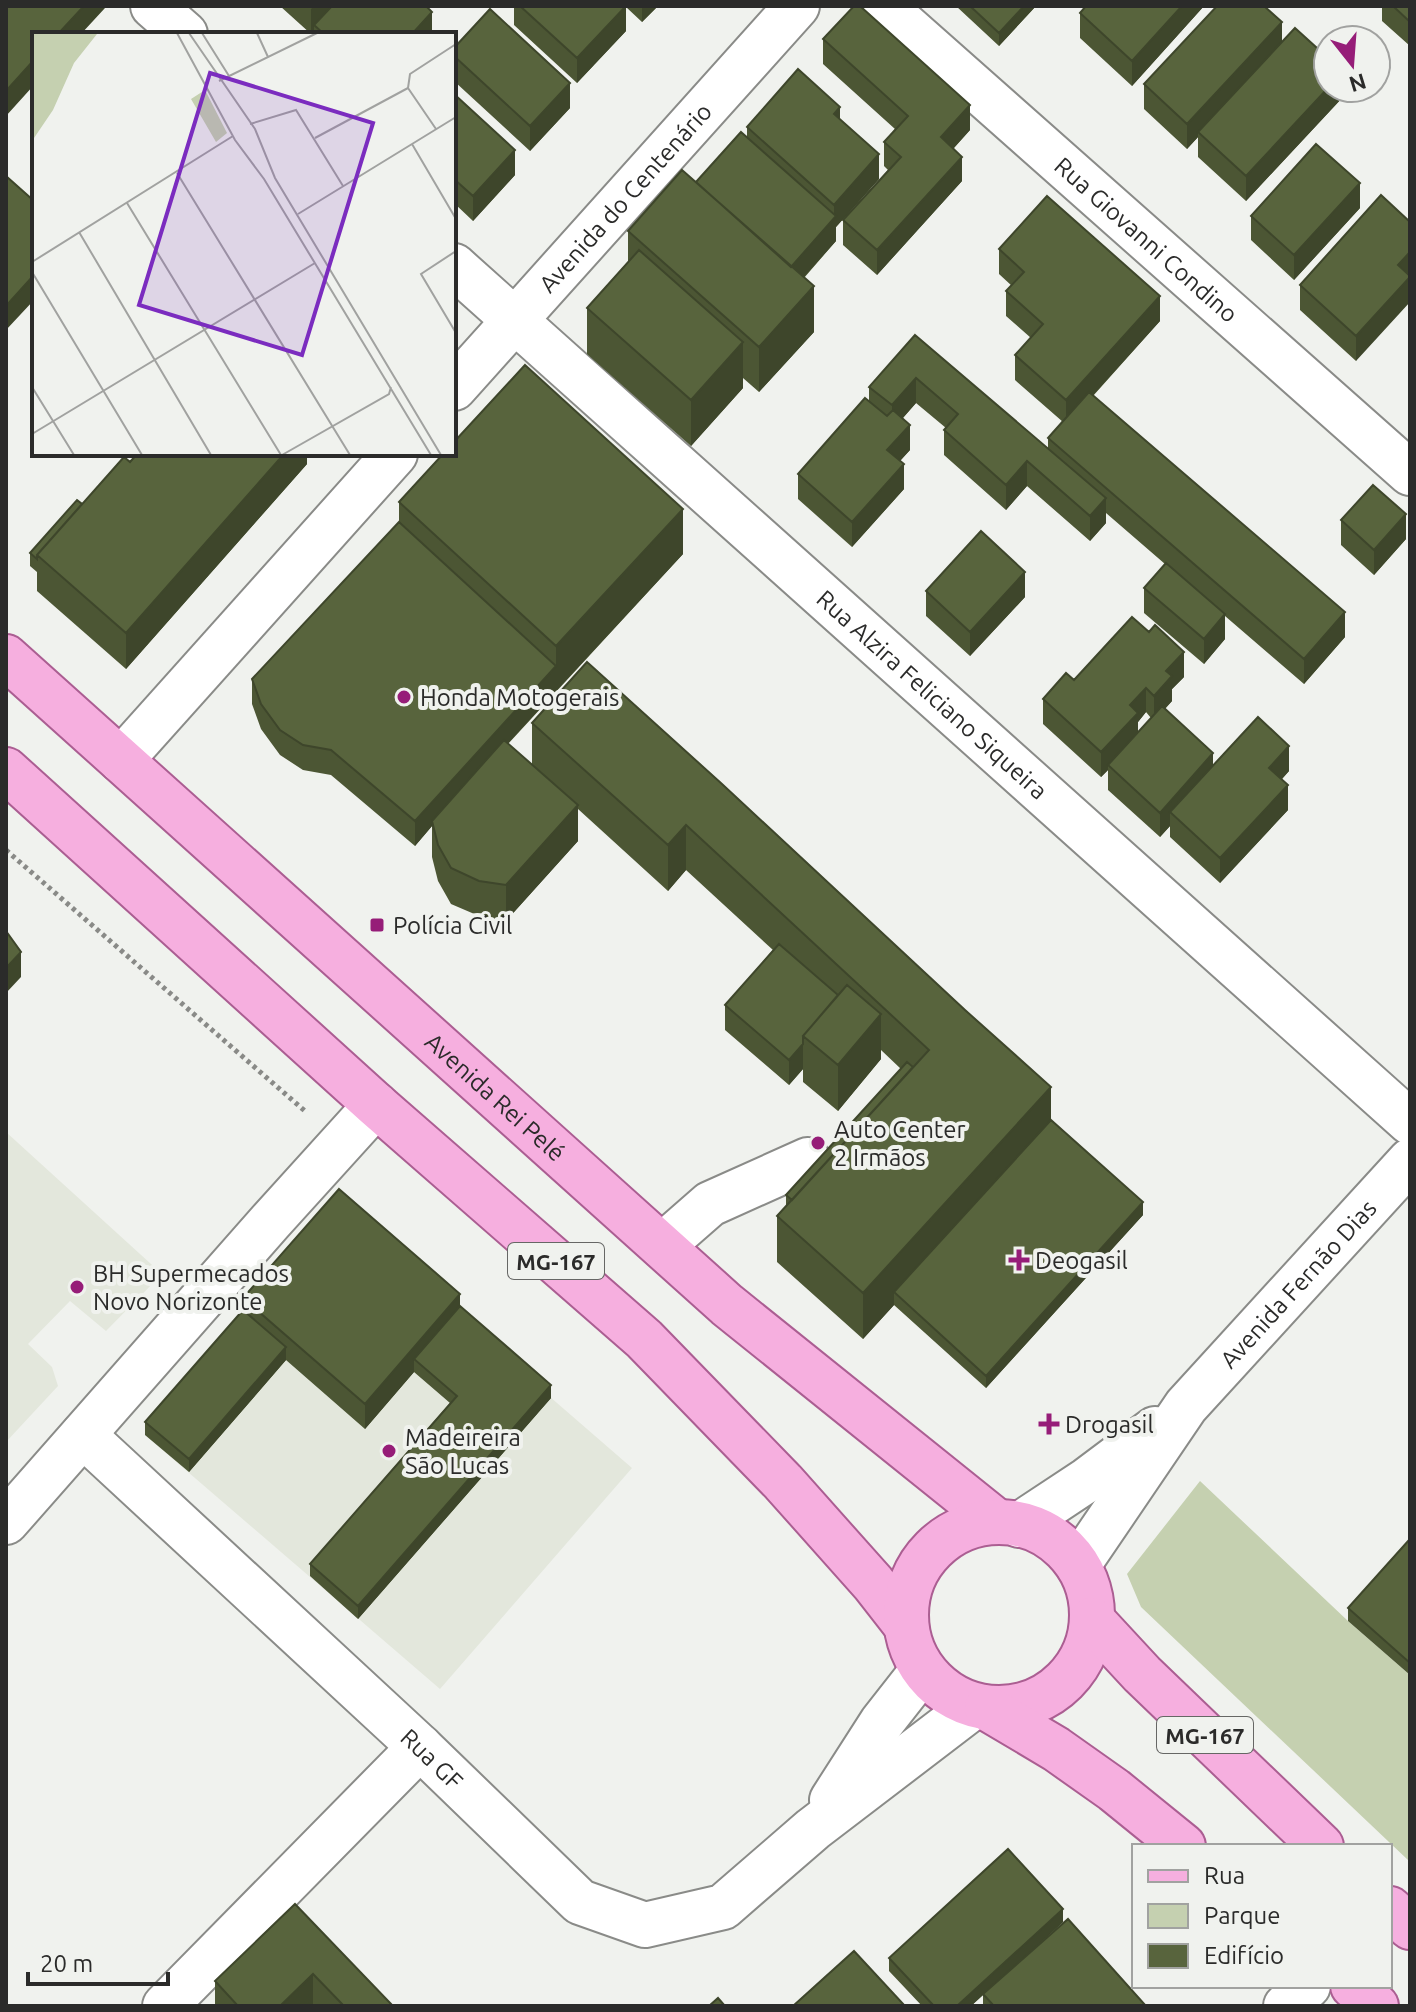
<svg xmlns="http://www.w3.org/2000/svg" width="1416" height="2012" viewBox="0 0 1416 2012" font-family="Ubuntu,sans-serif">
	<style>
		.built { fill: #e3e7dc }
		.green { fill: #c5d0b0 }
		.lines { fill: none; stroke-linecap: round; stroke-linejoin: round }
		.minor-casing { stroke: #8a8b88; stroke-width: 48 }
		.major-casing { stroke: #ab5e92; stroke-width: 48 }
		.path { stroke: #898a87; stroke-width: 5; stroke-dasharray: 4 4; stroke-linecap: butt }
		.minor { stroke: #fff; stroke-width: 44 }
		.major { stroke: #f6afdf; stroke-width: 44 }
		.wall { fill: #4c5634; fill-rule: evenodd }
		.shaded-wall { fill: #3e462b }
		.building { fill: #58643d; stroke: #3e462b; stroke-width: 2 }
		.poi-dot { fill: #961d78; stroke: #f0f2ee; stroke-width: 3 }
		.labels { text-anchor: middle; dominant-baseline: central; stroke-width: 8; stroke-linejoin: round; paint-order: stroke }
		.shield { fill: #f0f2ee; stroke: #666765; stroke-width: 2 }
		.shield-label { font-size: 22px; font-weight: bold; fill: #2b2b2a }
		.street-label { font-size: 24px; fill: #2b2b2a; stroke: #f0f2ee }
		.poi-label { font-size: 24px; fill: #2b2b2a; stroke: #f0f2ee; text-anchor: start }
		.inset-road { fill: none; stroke: #a1a2a0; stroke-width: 2 }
		.view { fill: #7b2cbf; fill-opacity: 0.15; stroke: #7b2cbf; stroke-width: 4 }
		.inset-edge { fill: none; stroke: #2b2b2a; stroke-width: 4 }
	</style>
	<rect width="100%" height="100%" fill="#f0f2ee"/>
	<!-- built -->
	<path class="built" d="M6,1132l156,142 -56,57 -36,-30 -42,43 24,23 6,19 -52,56z
		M339,1214l293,254 -192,221 -295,-254z"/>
	<!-- green -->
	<path class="green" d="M1200,1481l148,140 62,54v183l-2,2 -267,-253 -14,-33z"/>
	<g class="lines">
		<!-- minor casing -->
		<g class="minor-casing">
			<g id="minor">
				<path d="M153,6l32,28"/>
				<path id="s1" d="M883,6l527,467"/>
				<path id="s2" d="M454,266l956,856"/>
				<path id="s3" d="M454,388l343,-382"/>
				<path d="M121,760l274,-306"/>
				<path d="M662,1246l48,-42 98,-44"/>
				<path id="s4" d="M83,1435l337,312 160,155 65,23 78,-18 90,-78 161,-123"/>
				<path d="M6,1522l264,-300 106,-117"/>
				<path d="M1019,1525l68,-45 68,-51"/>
				<path id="s5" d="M1078,1565l108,-159 224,-245"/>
				<path d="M832,1800l50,-78 40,-51"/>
				<path d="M165,2006l255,-259"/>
				<path d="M1286,2006l22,-20"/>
			</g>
		</g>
		<!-- major casing -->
		<g class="major-casing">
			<g id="major">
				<path id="s6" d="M6,657l721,648 270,217"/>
				<path d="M6,770l370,335 268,234 139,143 90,101 32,41"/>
				<circle cx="999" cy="1615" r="93"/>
				<path d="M1092,1620l50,54 179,172"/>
				<path d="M987,1708l69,41 58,41 69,56"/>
				<path d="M1390,1909l20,18"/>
				<path d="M1353,1986l23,20"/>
			</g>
		</g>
		<!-- path -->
		<path class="path" d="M6,850l300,262"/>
		<!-- minor -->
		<use href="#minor" class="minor"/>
		<!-- major -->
		<use href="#major" class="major"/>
	</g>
	<!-- wall -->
	<path class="wall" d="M280,6h146l6,28h-118v-3l-3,3z
		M514,6h144l-16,16 -16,-15v24l-49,52 -63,-58z
		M956,6h80l-37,40z
		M1086,6h118l-72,80 -52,-48v-25z
		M1382,6h28v40l-28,-25z
		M823,39l147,91 -16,18 8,33 -85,94 -34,-30v-25l45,-50 -4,-4v-24l11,-13 -72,-65z
		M1282,43l61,45v9l-97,104 -48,-44v-20l-11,12 -43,-40v-25z
		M454,48l116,60 -40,43 -76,-70z
		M454,94l61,81 -42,46 -19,-18z
		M840,120l39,59 -43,48v14l-32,37 10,54 -55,60 -16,-14v10l-52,58 -104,-92v-46l41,-46v-31l68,-49 51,-45v-10z
		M1360,208l-66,72 -43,-40v-24z
		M1410,222l-54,139 -56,-51v-25z
		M999,249l161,72 -67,75 252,241 -41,47 -79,-68v23l-21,25 -60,-51v-25l21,-24 -59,-51v10l-16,18 -63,-55 -21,24 -62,-55v-25l2,-2 -30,-25 -13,15 7,32 -10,11 4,28 -52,58 -54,-48v-25l71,-73v-14l46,-52 133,114v-11l15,-16 -48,-42v-25l16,-17 -25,-22v-25l6,-5 -13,-12z
		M307,454v10l-181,205 -89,-78v-19l-7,-6v-13l52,-49z
		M399,502l284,52 -175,190 24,21v-42l55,-61 464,458 92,95 -157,173 -92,-83 -31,34 -86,-77v-46l9,-9v-12l115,-126 -20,-19v9l-43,52 -35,-29v-13l-14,16 -64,-55v-25l48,-55 -87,-80 -18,21 -90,-82v32l-72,80 -27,-5 -28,-12 -13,-23 -6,-24v-31l-17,20 -84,-71 -28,-5 -23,-15 -19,-26 -9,-25v-25l147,-157z
		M1341,520l65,19 -32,36 -33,-30z
		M926,591l99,6 -55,59 -44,-40z
		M1184,677l-12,12v12l-7,8 48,57 76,5 -7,8 6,31 -68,73 -50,-46v-11l-10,11 -52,-47v-20l-7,7 -58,-53v-25l31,-19zM1146,712l5,6 -13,15v-11z
		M243,1298l217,8 91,92 -193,221 -48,-43v-12l140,-161 -36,-31 -49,57 -79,-69 -97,112 -44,-37v-13l98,-112z
		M1410,1541v134l-62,-54v-13z
		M295,1904l98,102h-178v-25z
		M1063,1922l-61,56 144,28h-163v-11l-12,11h-49l-33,-35v-13z"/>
	<!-- shaded-wall -->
	<path class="shaded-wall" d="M84,6h21v2l-24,26h-23z
		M314,6h23l-23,19v6l-3,3v-25z
		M626,6v25l-49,52v-25z
		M642,6h16l-16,16z
		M1024,6h12l-37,40v-13z
		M1182,6h22l-72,80v-25z
		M432,12v22h-20z
		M1282,22v25l-84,85v5l-11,12v-25z
		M34,60v25l-28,31v-25z
		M570,83v25l-40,43v-25z
		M1328,88h15v9l-97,104v-25z
		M970,105v25l-29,32v-25z
		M840,107v25l-6,-18z
		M515,150v25l-42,46v-25z
		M879,154v25l-43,48v14l-51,57v-25l49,-54v-14z
		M962,157v24l-85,94v-25z
		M1360,183v25l-66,72v-25z
		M1410,252v25l-12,-12z
		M34,275v25l-28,30v-24z
		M1410,277v25l-54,59v-25z
		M814,286v46l-55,60v-45z
		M1160,296v25l-94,104v-25z
		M743,342v46l-52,58v-46z
		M916,378v25l-24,27v-25z
		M910,425v25l-23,25v-25z
		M284,454h23v10l-181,205v-36z
		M1027,461v25l-21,24v-25z
		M904,464v25l-52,58v-25z
		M1106,498v25l-16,18v-25z
		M683,509v45l-127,137v-45z
		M1406,514v25l-32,36v-25z
		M1025,572v25l-55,59v-24z
		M1345,612v25l-41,47v-25z
		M1225,614v25l-21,25v-25z
		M1184,652v25l-12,12v12l-18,19v-24l12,-25z
		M556,666v25l-123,134 -1,-4v5l-17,20v-25z
		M1146,688v24l-8,10v16l-30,27v5l-7,7v-25l29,-47z
		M1289,746v25l-20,22v-25z
		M1213,753v25l-43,34v14l-10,11v-24z
		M1288,785v25l-68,73v-25z
		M578,805v36l-72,80v-36z
		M686,825v45l-18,21v-46z
		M21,952v25l-15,16v-25z
		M881,1014v45l-43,52v-46z
		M803,1044v25l-14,16v-25z
		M1051,1087v46l-157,159v13l-31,34v-46z
		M1143,1202v13l-157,173v-12z
		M460,1294v25l-46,40v13l-49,57v-25z
		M286,1347v13l-97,112v-13z
		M551,1385v13l-193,221v-13z
		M1063,1909v13l-92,84h-14z
		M313,1974v32h-33z"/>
	<!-- building -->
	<path class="building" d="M6,6h78l-26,28h-24v26l-28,31z
		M332,6h94l6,6 -20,22h-88l-10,-9z
		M520,6h106l-49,52z
		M854,6h6l110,99 -29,32 21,20 -85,93 -34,-30 58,-63 -17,-15 24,-26 -85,-77z
		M970,6h54l-25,27z
		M1086,6h96l-50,55 -52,-48z
		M1217,6h47l18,16 -95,102 -43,-40z
		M1393,6h17v16z
		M490,9l80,74 -40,43 -76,-70v-8z
		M1295,28l33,30v30l-82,88 -48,-44z
		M798,69l42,38 -6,7 45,40 -45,51 -87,-78z
		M454,94l61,56 -42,46 -19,-17z
		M741,132l95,84 -45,51 -95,-85z
		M1316,144l44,39 -66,72 -43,-39z
		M682,170l132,116 -55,61 -131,-116z
		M6,176l28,25v74l-28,31z
		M1381,195l29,27v30l-12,13 12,11v1l-54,59 -56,-51z
		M1047,196l113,100 -94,104 -51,-45 28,-31 -37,-33 18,-19 -25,-23z
		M639,250l104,92 -52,58 -104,-92z
		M915,335l191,163 -16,18 -63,-55 -21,24 -62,-55 14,-16 -42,-36 -24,27 -23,-18z
		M525,365l158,144 -127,137 -157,-144 44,-48h11v-12z
		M1089,392l256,220 -41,47 -256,-221z
		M865,398l22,18 6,-6 17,15 -23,25 17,14 -52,58 -54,-48z
		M137,454h147l-158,179 -89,-78 87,-98 6,5z
		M1373,485l33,29 -32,36 -33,-30z
		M77,500l5,4 -45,51v4l-7,-6z
		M399,522l157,144 -141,155 -84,-71 -28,-5 -23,-15 -19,-26 -9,-25z
		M981,531l44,41 -55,60 -44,-41z
		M1166,563l59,51 -21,25 -60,-51z
		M1132,617l17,15 6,-7 29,27 -18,19 6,5 -18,20 -8,-8 -16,17 8,8 -37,39 -58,-53 23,-26 8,7z
		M587,662l135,122 243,226 86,77 -188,206 -86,-77 152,-166 -243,-225 -18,20 -136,-122z
		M1162,706l51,47 -53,60 -52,-48z
		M1258,717l31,29 -20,22 19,17 -68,73 -50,-46z
		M504,740l74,65 -72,80 -27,-4 -28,-13 -13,-23 -6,-24z
		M6,931l15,21 -15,16z
		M779,944l59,51 -35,41v8l-14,16 -64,-55z
		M847,985l34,29 -43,51 -35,-29z
		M907,1062l6,5 -121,133 -6,-5z
		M1051,1120l92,82 -157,174 -92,-84z
		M339,1189l121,105 -95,110 -122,-106z
		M460,1306l91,79 -193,221 -48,-42 147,-168 -43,-37z
		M243,1310l43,37 -97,112 -44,-37z
		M1409,1540l1,1v122l-62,-55z
		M1008,1849l55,60 -106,97h-23l-45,-48z
		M295,1904l98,102h-49l-31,-32 -33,32h-42l-23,-25z
		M1068,1919l78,87h-152l-11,-12z
		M854,1951l51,55h-112z
		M718,1998l7,8h-16z"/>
	<!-- markers -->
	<g class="poi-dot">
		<circle cx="404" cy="697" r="8"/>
		<rect x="369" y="917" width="16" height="16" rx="4"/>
		<circle cx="818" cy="1143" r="8"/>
		<path d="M1015 1248h8v8h8v8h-8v8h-8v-8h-8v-8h8z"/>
		<circle cx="77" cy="1287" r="8"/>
		<path d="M1045 1412h8v8h8v8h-8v8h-8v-8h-8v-8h8z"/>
		<circle cx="389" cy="1451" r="8"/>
	</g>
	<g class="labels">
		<!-- shield labels -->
		<g class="shield">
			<rect x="508" y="1243" width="96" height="36" rx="6"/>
			<rect x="1157" y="1717" width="96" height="36" rx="6"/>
		</g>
		<g class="shield-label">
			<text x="556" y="1261">MG-167</text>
			<text x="1205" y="1735">MG-167</text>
		</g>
		<!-- street labels -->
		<g class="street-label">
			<text stroke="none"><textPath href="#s3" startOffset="256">Avenida do Centenário</textPath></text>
			<text stroke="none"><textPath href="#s1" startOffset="352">Rua Giovanni Condino</textPath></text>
			<text stroke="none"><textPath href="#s2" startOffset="642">Rua Alzira Feliciano Siqueira</textPath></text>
			<text stroke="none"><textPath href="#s6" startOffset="658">Avenida Rei Pelé</textPath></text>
			<text stroke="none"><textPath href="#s5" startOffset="358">Avenida Fernão Dias</textPath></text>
			<text stroke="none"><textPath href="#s4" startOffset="476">Rua GF</textPath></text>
		</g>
		<!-- poi labels -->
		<g class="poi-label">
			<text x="420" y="697">Honda Motogerais</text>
			<text x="393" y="925">Polícia Civil</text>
			<text x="834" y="1129">Auto Center<tspan x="834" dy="28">2 Irmãos</tspan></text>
			<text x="1035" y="1260">Deogasil</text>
			<text x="93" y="1273">BH Supermecados<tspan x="93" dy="28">Novo Norizonte</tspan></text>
			<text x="1065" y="1424">Drogasil</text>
			<text x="405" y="1437">Madeireira<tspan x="405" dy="28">São Lucas</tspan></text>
		</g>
	</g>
	<!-- overview -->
	<g transform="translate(32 32)">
		<rect width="424" height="424" fill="#f0f2ee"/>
		<path d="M0,1l65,1 -23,29 -21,47 -21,31zM173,58l22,43 -11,9 -25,-43z" fill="#c5d0b0"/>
		<path class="inset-road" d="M145,1l58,107 29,39 167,276M157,1l66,96 20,49 166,277M170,1l27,43M225,1l11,24M187,49l98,-48M376,56l2,-14 46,-30M376,56l28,41M218,92l46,-14 47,76M283,106l93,-50M380,112l44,75M145,141l173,282M95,171l154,252M266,182l158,-97M47,200l132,223M424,219l-35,23 35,59M0,230l201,-126M0,240l110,183M0,355l42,68M0,402l283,-171M250,423l107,-61 2,-7"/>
		<path class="view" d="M178,41l163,50 -71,232 -163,-50z"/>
		<rect width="424" height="424" class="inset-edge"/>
	</g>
	<!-- border -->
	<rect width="1416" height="2012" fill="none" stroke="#2b2b2a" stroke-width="16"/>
	<!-- legend -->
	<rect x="1132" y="1844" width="260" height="144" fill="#f0f2ee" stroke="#a1a2a0" stroke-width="2"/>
	<rect x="1148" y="1870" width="40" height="12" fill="#f6afdf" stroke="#a1a2a0" stroke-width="2"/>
	<text x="1204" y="1884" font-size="24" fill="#2b2b2a">Rua</text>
	<rect x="1148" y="1904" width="40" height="24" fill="#c5d0b0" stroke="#a1a2a0" stroke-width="2"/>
	<text x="1204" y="1924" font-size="24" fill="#2b2b2a">Parque</text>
	<rect x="1148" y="1944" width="40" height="24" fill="#58643d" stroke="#a1a2a0" stroke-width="2"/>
	<text x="1204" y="1964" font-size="24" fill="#2b2b2a">Edifício</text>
	<!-- north arrow -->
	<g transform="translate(1352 64) rotate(163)"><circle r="38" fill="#f0f2ee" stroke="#a1a2a0" stroke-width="2"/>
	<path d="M0-6L14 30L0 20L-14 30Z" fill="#961d78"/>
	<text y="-12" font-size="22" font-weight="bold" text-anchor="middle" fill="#2b2b2a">N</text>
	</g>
	<!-- scale -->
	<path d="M28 1972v12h140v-12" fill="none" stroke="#2b2b2a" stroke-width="4"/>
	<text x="40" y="1972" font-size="24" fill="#2b2b2a" stroke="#f0f2ee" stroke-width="6" paint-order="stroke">20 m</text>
</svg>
